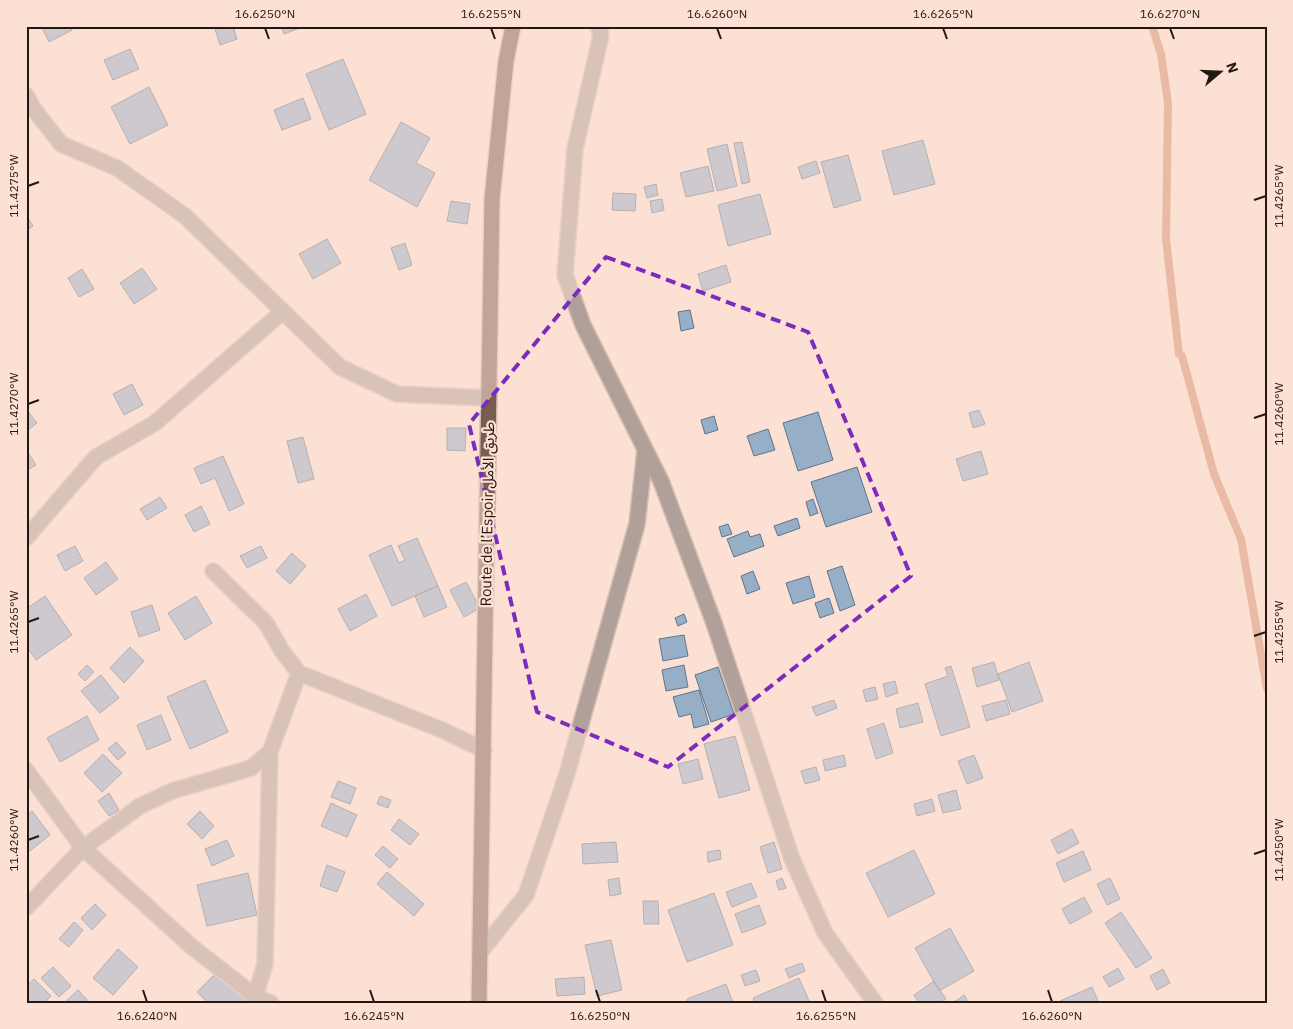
<svg xmlns="http://www.w3.org/2000/svg" width="1293" height="1029" viewBox="0 0 1293 1029" font-family="'IBM Plex Sans','Noto Sans Arabic',sans-serif">
	<style>
		.lines { fill: none; stroke-linecap: round; stroke-linejoin: round }
		.stream { stroke: #d28f6b; stroke-width: 8 }
		.building { fill: #97aec7; stroke: #5f758c }
		.minor-casing { stroke: #d4bcb0; stroke-width: 18 }
		.trunk-casing { stroke: #d4bcb0; stroke-width: 18 }
		.minor { stroke: #afa19a; stroke-width: 15 }
		.trunk { stroke: #785d50; stroke-width: 15 }
		.marked { fill: none; stroke: #7b2cbf; stroke-width: 4; stroke-dasharray: 10 6; stroke-linejoin: round }
		.ticks { fill: none; stroke: #241812; stroke-width: 2 }
		.labels { text-anchor: middle; dominant-baseline: central; stroke-width: 4.5; stroke-linejoin: round; paint-order: stroke }
		.street-label { font-size: 15px; fill: #241812; stroke: #fbe0d3 }
		.neatline { fill: none; stroke: #241812; stroke-width: 2 }
		.ticks-label { font-size: 12px; text-anchor: middle; fill: #241812 }
	</style>
	<rect width="100%" height="100%" fill="#fbe0d3"/>
	<g class="lines">
		<!-- stream -->
		<path class="stream" d="M1152,26l9,28 7,49 -2,136 13,115 3,2 32,118 27,65 26,150"/>
	</g>
	<!-- building -->
	<path class="building" d="M41,26h29l2,4 -23,12z
		M214,26h19l4,13 -17,6z
		M282,26h23l-21,8z
		M130,49l9,20 -26,11 -9,-20z
		M343,59l23,55 -37,16 -23,-56z
		M149,87l19,38 -38,19 -19,-37z
		M303,98l8,21 -29,11 -8,-20z
		M401,122l29,16 -14,25 19,10 -18,34 -48,-27z
		M923,140l12,44 -41,11 -12,-44z
		M742,142l8,40 -8,2 -8,-41z
		M727,144l10,42 -20,5 -10,-42z
		M848,155l13,45 -27,8 -13,-46z
		M816,161l4,12 -18,6 -4,-12z
		M708,166l6,25 -28,6 -6,-24z
		M656,184l2,11 -11,3 -3,-11z
		M613,193l23,1 -1,17 -23,-1z
		M760,194l11,40 -43,12 -10,-41z
		M662,199l2,11 -12,3 -2,-12z
		M451,201l19,3 -3,20 -20,-3z
		M26,215l7,11 -7,5z
		M327,239l14,24 -28,16 -14,-25z
		M405,243l7,22 -13,5 -8,-22z
		M726,265l5,17 -28,9 -5,-17z
		M142,268l15,21 -23,15 -14,-21z
		M82,269l12,20 -15,8 -11,-19z
		M690,310l4,18 -13,3 -3,-19z
		M132,384l11,21 -19,10 -11,-21z
		M26,409l11,14 -10,8 -1,-1z
		M979,410l6,14 -12,4 -4,-15z
		M818,412l15,48 -35,11 -15,-48z
		M714,416l4,14 -13,4 -4,-14z
		M447,428h19l-1,23 -18,-1z
		M768,429l7,21 -21,6 -7,-20z
		M303,437l11,42 -16,4 -11,-42z
		M27,451l9,14 -10,6v-20z
		M981,451l7,23 -25,7 -7,-22z
		M223,456l21,48 -15,7 -14,-33 -14,6 -7,-16z
		M857,467l15,45 -46,15 -15,-45z
		M160,497l7,11 -20,12 -7,-11z
		M813,499l5,14 -8,3 -4,-14z
		M201,506l9,18 -16,8 -9,-17z
		M797,518l3,10 -22,8 -4,-10z
		M728,524l4,10 -10,3 -3,-10z
		M748,531l2,6 10,-3 4,12 -30,11 -7,-18z
		M417,538l21,48 -46,20 -23,-51 22,-10 8,18 6,-3 -7,-14z
		M75,546l8,15 -18,10 -8,-16z
		M261,546l6,12 -20,10 -7,-12z
		M292,553l14,13 -16,18 -14,-13z
		M106,562l12,17 -22,16 -12,-17z
		M842,566l13,39 -15,6 -13,-40z
		M753,571l7,18 -13,5 -6,-18z
		M809,576l6,21 -22,7 -7,-21z
		M466,582l14,26 -16,9 -14,-27z
		M438,586l9,21 -23,10 -9,-21z
		M366,594l11,22 -27,15 -12,-22z
		M45,596l27,39 -36,25 -10,-14v-37z
		M196,596l16,27 -27,17 -17,-27z
		M829,598l5,15 -14,5 -5,-15z
		M152,605l8,25 -21,7 -8,-25z
		M684,614l3,8 -9,4 -3,-8z
		M684,635l4,21 -25,5 -4,-22z
		M130,647l14,14 -20,22 -14,-15z
		M994,662l5,18 -22,7 -5,-19z
		M1029,662l14,39 -31,11 -14,-38z
		M87,665l7,7 -9,9 -7,-7z
		M684,665l4,22 -22,4 -4,-21z
		M951,666l19,61 -29,9 -16,-52 23,-8 -3,-8z
		M718,667l16,47 -23,8 -16,-47z
		M101,675l18,23 -19,15 -19,-22z
		M205,680l23,52 -38,17 -23,-52z
		M895,681l3,12 -12,4 -3,-13z
		M875,687l3,12 -12,3 -3,-12z
		M699,690l10,34 -15,4 -3,-14 -12,3 -6,-20z
		M834,700l3,8 -21,8 -4,-9z
		M1006,700l4,14 -24,7 -4,-15z
		M918,703l5,19 -23,6 -4,-19z
		M161,715l10,25 -24,10 -10,-25z
		M87,716l12,24 -39,22 -13,-24z
		M884,723l9,30 -17,6 -9,-30z
		M735,736l15,54 -31,8 -15,-54z
		M116,742l10,11 -8,7 -10,-11z
		M103,754l19,19 -20,19 -18,-19z
		M844,755l2,11 -21,5 -2,-11z
		M974,755l9,23 -16,6 -9,-23z
		M698,759l5,20 -20,5 -5,-20z
		M816,767l4,13 -15,4 -4,-13z
		M338,781l18,7 -6,16 -19,-7z
		M956,790l5,19 -18,4 -5,-18z
		M109,793l10,17 -10,6 -11,-15z
		M380,796l11,4 -3,8 -11,-4z
		M932,799l3,12 -18,5 -3,-12z
		M331,803l26,12 -10,22 -26,-11z
		M32,811l18,24 -24,19v-38z
		M200,811l14,15 -12,13 -15,-15z
		M399,819l20,15 -9,11 -19,-15z
		M1072,829l7,14 -21,11 -7,-14z
		M227,840l7,16 -22,10 -7,-17z
		M616,842l2,20 -35,2 -1,-20z
		M774,842l8,27 -14,4 -8,-26z
		M383,846l15,13 -8,9 -15,-13z
		M720,850l1,9 -13,3 -1,-10z
		M914,850l21,44 -47,23 -22,-44z
		M1083,851l8,19 -27,12 -8,-19z
		M327,865l18,7 -8,20 -17,-6z
		M387,872l37,32 -10,12 -37,-32z
		M248,873l9,42 -50,11 -10,-41z
		M619,878l2,16 -11,2 -2,-16z
		M782,878l4,10 -7,2 -3,-9z
		M1110,878l10,21 -13,6 -10,-21z
		M751,883l6,14 -25,10 -6,-15z
		M714,893l19,52 -46,17 -19,-52z
		M1084,897l8,15 -22,12 -8,-15z
		M643,901h15l1,23h-15z
		M95,904l11,11 -14,15 -11,-12z
		M759,905l7,19 -24,9 -7,-19z
		M1121,912l31,46 -16,10 -31,-45z
		M74,922l9,8 -14,17 -10,-8z
		M950,928l24,43 -35,20 -24,-43z
		M611,940l11,50 -25,6 -12,-51z
		M118,949l20,18 -25,28 -20,-17z
		M802,963l3,8 -16,7 -4,-9z
		M53,967l18,19 -12,11 -18,-19z
		M1118,968l6,11 -15,8 -6,-10z
		M1163,969l7,14 -13,7 -7,-14z
		M756,970l4,11 -15,5 -4,-11z
		M217,972l30,29 -2,2h-37l-11,-11z
		M584,977l1,17 -28,2 -2,-17z
		M799,978l11,25h-55l-2,-5z
		M34,979l17,17 -7,7h-18v-17z
		M934,981l12,18 -6,4h-21l-5,-8z
		M726,984l7,19h-45l-1,-4z
		M1092,987l7,16h-39v-2z
		M78,990l12,13h-26z
		M964,995l5,8h-16z"/>
	<g class="lines">
		<!-- minor casing -->
		<g class="minor-casing">
			<path id="minor" d="M598,26l3,9 -26,114 -10,126 18,50 78,156 53,142 78,236 33,74 50,70
				M26,95l7,13 28,36 56,24 68,48 155,151 57,27 91,4
				M26,538l70,-81 59,-34 127,-111
				M213,571l53,52 16,28 17,22 143,57 42,20
				M26,770l57,78 109,99 63,49 16,7
				M26,908l57,-60 57,-42 32,-15 79,-23 19,-16
				M481,951l45,-56 40,-118 71,-253 8,-73
				M253,1003l12,-39 5,-212 29,-79"/>
		</g>
		<!-- trunk casing -->
		<g class="trunk-casing">
			<path id="trunk" d="M479,1003l13,-804 14,-138 7,-35"/>
		</g>
		<!-- minor -->
		<use href="#minor" class="minor"/>
		<!-- trunk -->
		<use href="#trunk" class="trunk"/>
	</g>
	<!-- marked area -->
	<path d="M0 0H1293V1029H0ZM606,257l202,75 103,244 -243,191 -131,-55 -68,-288z" fill="#fbe0d3" fill-opacity=".55" fill-rule="evenodd"/>
	<path class="marked" d="M606,257l202,75 103,244 -243,191 -131,-55 -68,-288z"/>
	<!-- ticks -->
	<path class="ticks" d="M265,28l4,11M491,28l4,11M717,28l4,11M943,28l4,11M1170,28l4,11M28,186l11,-4M1254,200l12,-4M28,404l11,-4M1254,418l12,-4M28,622l11,-4M1254,636l12,-4M28,840l11,-4M1254,854l12,-4M143,990l4,12M370,990l4,12M596,990l4,12M822,990l4,12M1048,990l4,12"/>
	<g class="labels">
		<!-- street labels -->
		<g class="street-label">
			<text transform="translate(487 514) rotate(-89)">Route de l’Espoir طريق الأمل</text>
		</g>
	</g>
	<!-- border -->
	<rect width="1293" height="1029" fill="none" stroke="#fbe0d3" stroke-width="55"/>
	<!-- north arrow -->
	<g transform="translate(1220 72) rotate(71)" stroke="#fbe0d3" stroke-width="4" paint-order="stroke">
	<path d="M0-4L9 19L0 12L-9 19Z" fill="#241812"/>
	<text y="-8" font-size="14" font-weight="bold" text-anchor="middle" fill="#241812">N</text>
	</g>
	<rect x="28" y="28" width="1238" height="974" class="neatline"/>
	<g class="ticks-label">
		<text x="265" y="18">16.6250°N</text>
		<text x="491" y="18">16.6255°N</text>
		<text x="717" y="18">16.6260°N</text>
		<text x="943" y="18">16.6265°N</text>
		<text x="1170" y="18">16.6270°N</text>
		<text transform="translate(14 186) rotate(-90)" y="4">11.4275°W</text>
		<text transform="translate(1279 196) rotate(-90)" y="4">11.4265°W</text>
		<text transform="translate(14 404) rotate(-90)" y="4">11.4270°W</text>
		<text transform="translate(1279 414) rotate(-90)" y="4">11.4260°W</text>
		<text transform="translate(14 622) rotate(-90)" y="4">11.4265°W</text>
		<text transform="translate(1279 632) rotate(-90)" y="4">11.4255°W</text>
		<text transform="translate(14 840) rotate(-90)" y="4">11.4260°W</text>
		<text transform="translate(1279 850) rotate(-90)" y="4">11.4250°W</text>
		<text x="147" y="1020">16.6240°N</text>
		<text x="374" y="1020">16.6245°N</text>
		<text x="600" y="1020">16.6250°N</text>
		<text x="826" y="1020">16.6255°N</text>
		<text x="1052" y="1020">16.6260°N</text>
	</g>
</svg>
